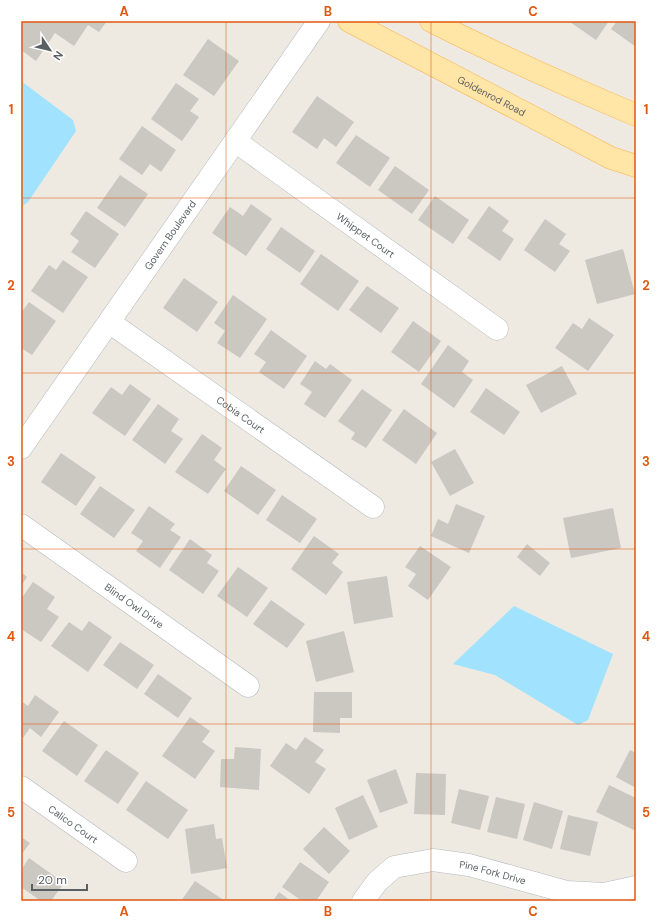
<svg xmlns="http://www.w3.org/2000/svg" width="657" height="922" viewBox="0 0 657 922" font-family="'DM Sans',sans-serif">
	<style>
		.water { fill: #a1e2ff }
		.building { fill: #cbc7c1 }
		.lines { fill: none; stroke-linecap: round; stroke-linejoin: round }
		.minor-casing { stroke: #b4b9bd; stroke-width: 23 }
		.major-casing { stroke: #fab44f; stroke-width: 23 }
		.minor { stroke: #fff; stroke-width: 22 }
		.major { stroke: #ffe5a6; stroke-width: 22 }
		.grid { fill: none; stroke: #e15910; stroke-width: 1; stroke-opacity: 0.55 }
		.labels { text-anchor: middle; dominant-baseline: central; stroke-width: 3; stroke-linejoin: round; paint-order: stroke }
		.street-label { font-size: 10px; fill: #5a5f64; stroke: #fff }
		.neatline { fill: none; stroke: #e15910; stroke-width: 1.5 }
		.grid-label { font-size: 13px; text-anchor: middle; font-weight: bold; fill: #e15910 }
	</style>
	<rect width="100%" height="100%" fill="#eeeae1"/>
	<!-- water -->
	<path class="water" d="M21,81l52,39 3,11 -48,71 -7,5z
		M514,606l99,48 -25,66 -10,5 -83,-50 -42,-11z"/>
	<!-- building -->
	<path class="building" d="M21,21h86l-8,11 -11,-7 -14,21 -19,-13 -19,28 -15,-11z
		M571,21h38l-13,19 -26,-18z
		M617,21h19v26l-25,-18z
		M208,39l31,22 -25,35 -31,-21z
		M176,83l23,16 -9,12 9,6 -17,24 -31,-22z
		M317,96l37,26 -18,25 -12,-9 -7,11 -25,-17z
		M142,126l34,24 -15,22 -11,-8 -8,11 -23,-16z
		M356,135l34,23 -20,29 -34,-24z
		M395,166l34,24 -17,24 -34,-24z
		M120,175l28,19 -23,33 -28,-19z
		M435,196l34,24 -16,24 -35,-24z
		M251,204l21,15 -26,37 -34,-23 18,-26 13,9z
		M489,206l20,15 -7,10 12,8 -14,22 -33,-23z
		M86,211l33,23 -24,34 -24,-16 8,-11 -9,-7z
		M545,219l21,15 -7,10 11,7 -15,21 -31,-22z
		M281,227l34,24 -15,22 -34,-24z
		M623,249l12,45 -38,10 -12,-44z
		M321,254l38,27 -21,30 -38,-27z
		M63,260l25,17 -25,36 -32,-22 18,-26 7,5z
		M184,278l34,24 -21,30 -34,-24z
		M367,286l32,22 -18,25 -32,-23z
		M233,295l34,24 -27,39 -23,-15 8,-12 -11,-8z
		M29,302l27,19 -24,34 -11,-7v-35z
		M589,318l25,17 -26,36 -33,-23 18,-25 9,6z
		M413,321l28,20 -22,31 -28,-20z
		M271,330l36,26 -23,33 -25,-17 7,-10 -12,-8z
		M448,345l21,16 -7,11 11,8 -19,28 -33,-24z
		M315,361l11,8 4,-5 22,16 -27,38 -21,-14 8,-12 -12,-8z
		M562,366l15,28 -36,19 -15,-28z
		M130,384l21,15 -26,37 -33,-23 19,-26 11,8z
		M486,388l34,24 -16,23 -34,-23z
		M362,389l30,21 -26,38 -15,-9 4,-6 -17,-12z
		M158,404l21,15 -8,12 12,8 -18,25 -33,-24z
		M404,409l33,24 -21,31 -34,-24z
		M202,434l20,14 -8,12 12,9 -18,25 -33,-22z
		M455,449l19,34 -24,13 -19,-34z
		M61,453l35,24 -20,29 -35,-24z
		M241,466l35,24 -18,25 -34,-24z
		M100,486l35,24 -21,28 -34,-24z
		M282,495l35,24 -17,24 -34,-23z
		M456,504l29,12 -16,37 -38,-17 7,-17 10,5z
		M149,506l26,18 -5,6 11,7 -21,31 -24,-17 7,-10 -12,-8z
		M613,508l8,40 -50,10 -8,-40z
		M314,536l25,18 -7,9 11,9 -17,23 -35,-26z
		M190,539l22,16 -5,8 12,8 -16,23 -34,-24z
		M527,544l23,19 -10,13 -23,-19z
		M420,546l31,21 -23,33 -20,-14 8,-12 -11,-7z
		M238,567l30,21 -21,29 -30,-21z
		M21,572l6,5 -6,9z
		M387,576l6,41 -39,7 -7,-42z
		M33,582l22,15 -8,12 12,8 -18,25 -20,-13v-30z
		M271,600l34,24 -18,24 -34,-24z
		M89,621l23,16 -24,35 -37,-26 18,-24 13,9z
		M344,631l10,41 -38,10 -10,-41z
		M120,642l34,23 -17,24 -34,-24z
		M158,674l34,24 -14,20 -34,-24z
		M314,692h38v26h-12v15l-27,-1z
		M35,695l24,17 -18,25 -11,-9 -7,10 -2,-1v-36l7,5z
		M190,717l20,14 -8,11 13,9 -20,28 -33,-23z
		M64,721l34,24 -21,31 -35,-25z
		M305,737l19,13 -9,12 11,7 -17,25 -39,-28 16,-23 10,7z
		M235,747l26,2 -2,41 -39,-3 1,-28h13z
		M106,750l33,23 -21,31 -34,-23z
		M630,750l6,3v35l-20,-11z
		M396,769l12,34 -28,10 -13,-33z
		M416,773l30,1 -1,41 -31,-1z
		M146,781l42,29 -20,29 -42,-29z
		M609,785l27,13v33l-40,-19z
		M459,789l30,7 -9,34 -29,-7z
		M363,795l15,32 -29,13 -14,-32z
		M496,797l29,7 -8,35 -30,-7z
		M534,802l29,9 -11,38 -29,-9z
		M568,815l30,7 -8,34 -30,-7z
		M214,824l2,15 6,-1 5,30 -36,6 -6,-45z
		M324,827l26,24 -21,23 -26,-25z
		M21,837l9,6 -9,12z
		M29,858l35,25 -13,18h-10l-20,-14v-17z
		M300,862l29,20 -13,19h-14l-20,-14z
		M195,881l30,20h-44z
		M279,892l12,9h-18z"/>
	<g class="lines">
		<!-- minor casing -->
		<g class="minor-casing">
			<g id="minor">
				<path id="s1" d="M235,141l262,188"/>
				<path id="s2" d="M109,322l264,185"/>
				<path id="s3" d="M21,448l298,-427"/>
				<path id="s4" d="M21,525l227,161"/>
				<path id="s5" d="M21,787l105,74"/>
				<path id="s6" d="M363,901l14,-19 17,-15 39,-7 36,5 98,27 37,2 32,-7"/>
			</g>
		</g>
		<!-- major casing -->
		<g class="major-casing">
			<g id="major">
				<path id="s7" d="M349,21l262,137 25,8"/>
				<path d="M431,21c67,34 136,65 205,94"/>
			</g>
		</g>
		<!-- minor -->
		<use href="#minor" class="minor"/>
		<!-- major -->
		<use href="#major" class="major"/>
	</g>
	<!-- grid -->
	<path class="grid" d="M226,21v880M431,21v880M21,198h615M21,373h615M21,549h615M21,724h615"/>
	<g class="labels">
		<!-- street labels -->
		<g class="street-label">
			<text stroke="none"><textPath href="#s7" startOffset="161">Goldenrod Road</textPath></text>
			<text stroke="none"><textPath href="#s3" startOffset="260">Govern Boulevard</textPath></text>
			<text stroke="none"><textPath href="#s1" startOffset="161">Whippet Court</textPath></text>
			<text stroke="none"><textPath href="#s2" startOffset="161">Cobia Court</textPath></text>
			<text stroke="none"><textPath href="#s4" startOffset="139">Blind Owl Drive</textPath></text>
			<text stroke="none"><textPath href="#s5" startOffset="64">Calico Court</textPath></text>
			<text stroke="none"><textPath href="#s6" startOffset="147">Pine Fork Drive</textPath></text>
		</g>
	</g>
	<!-- border -->
	<rect width="657" height="922" fill="none" stroke="#ffffff" stroke-width="44"/>
	<!-- north arrow -->
	<g transform="translate(50 50) rotate(125)" stroke="#ffffff" stroke-width="3" paint-order="stroke">
	<path d="M0-3L7 15L0 10L-7 15Z" fill="#5a5f64"/>
	<text y="-6" font-size="11" font-weight="bold" text-anchor="middle" fill="#5a5f64">N</text>
	</g>
	<!-- scale -->
	<path d="M32 884v6h55v-6" fill="none" stroke="#5a5f64" stroke-width="2"/>
	<text x="38" y="884" font-size="12" fill="#5a5f64" stroke="#ffffff" stroke-width="3" paint-order="stroke">20 m</text>
	<rect x="22" y="22" width="613" height="878" class="neatline"/>
	<g class="grid-label">
		<text x="124" y="16">A</text>
		<text x="328" y="16">B</text>
		<text x="533" y="16">C</text>
		<text x="11" y="114">1</text>
		<text x="646" y="114">1</text>
		<text x="11" y="290">2</text>
		<text x="646" y="290">2</text>
		<text x="11" y="466">3</text>
		<text x="646" y="466">3</text>
		<text x="11" y="641">4</text>
		<text x="646" y="641">4</text>
		<text x="11" y="817">5</text>
		<text x="646" y="817">5</text>
		<text x="124" y="916">A</text>
		<text x="328" y="916">B</text>
		<text x="533" y="916">C</text>
	</g>
</svg>
